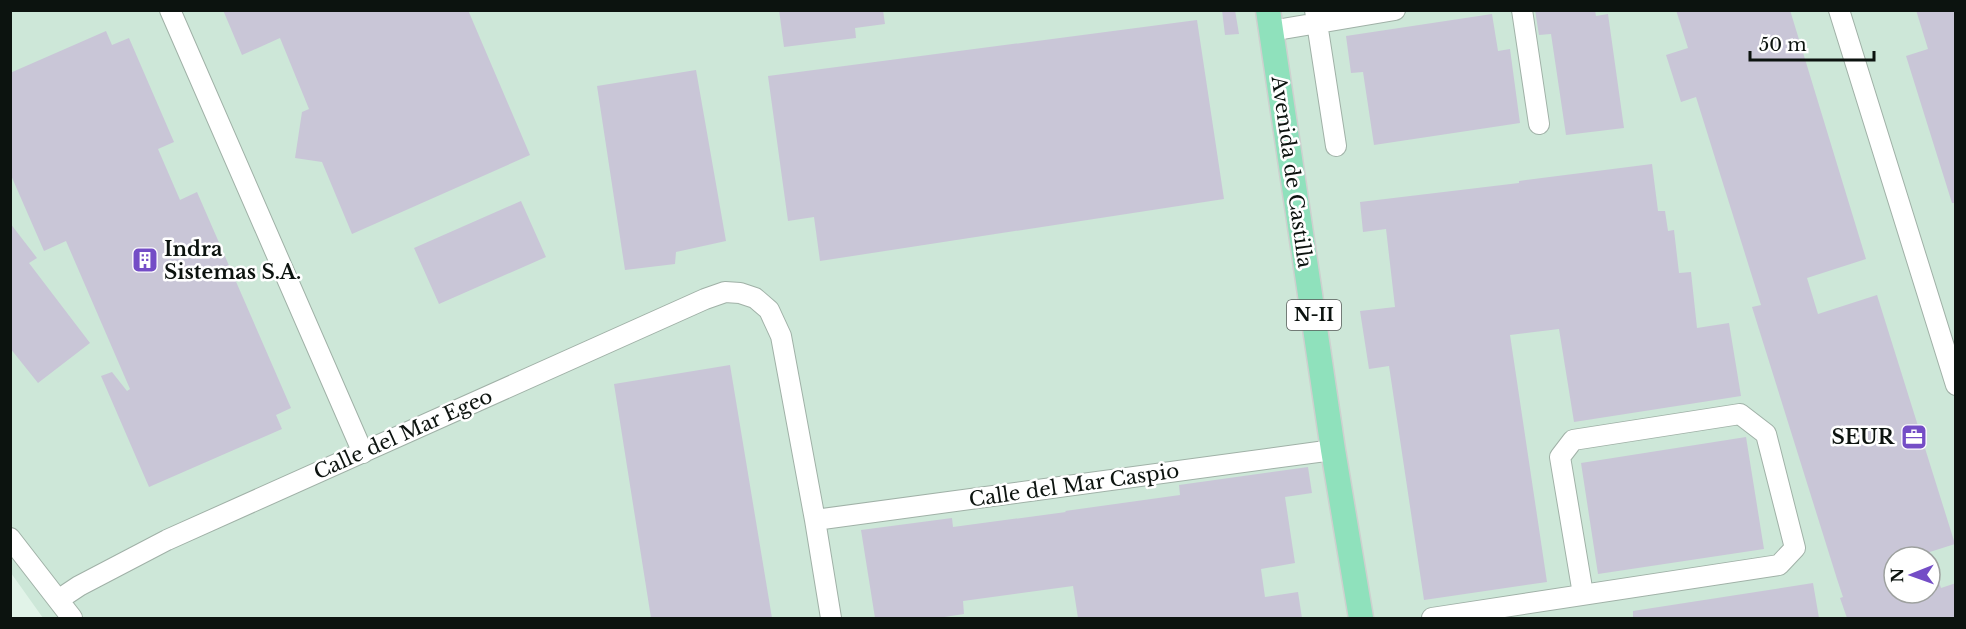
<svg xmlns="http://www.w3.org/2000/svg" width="1966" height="629" viewBox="0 0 1966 629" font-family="'Libre Baskerville',serif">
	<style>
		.built { fill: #cde7d8; fill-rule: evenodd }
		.building { fill: #c9c6d7 }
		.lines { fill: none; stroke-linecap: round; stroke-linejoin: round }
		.minor-casing { stroke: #a0b1a7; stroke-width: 22 }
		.major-casing { stroke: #ced0cf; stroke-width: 27 }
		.minor { stroke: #fff; stroke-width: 20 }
		.major { stroke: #8fe1bc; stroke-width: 24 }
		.labels { text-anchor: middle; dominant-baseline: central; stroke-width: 5; stroke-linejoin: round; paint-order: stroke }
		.shield { fill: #fff; stroke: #555a57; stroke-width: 1.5 }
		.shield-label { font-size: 18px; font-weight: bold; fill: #0c130f }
		.street-label { font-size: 20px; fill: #0c130f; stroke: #fff }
		.poi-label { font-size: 20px; font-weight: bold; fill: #0c130f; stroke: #fff; text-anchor: start }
	</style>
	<rect width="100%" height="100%" fill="#e1f3e8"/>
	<!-- built -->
	<path class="built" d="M10,11h1945v607h-1912l-32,-45zM1894,557h36v36h-36z"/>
	<!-- building -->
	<path class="building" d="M223,10h245l62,145 -178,79 -30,-72 -27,-4 7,-46 7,-3 -29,-71 -38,17z
		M779,10h104l2,14 -30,4 1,10 -72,9z
		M1222,10h13l4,24 -14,1z
		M1535,10h60l1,6 12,-2 16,114 -58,7 -15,-101 -12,1z
		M1676,10h114l76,249 -59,19 11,36 59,-19 78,249 -41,13h-20v36h36v-29h3l8,24 15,-5v35h-109l-7,-20 3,-1 -6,-18 -85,-272 9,-2 -65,-208 -15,5 -15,-47 22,-7z
		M1916,10h40v193h-4l-46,-147 22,-7z
		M1492,14l6,37 12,-2 10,74 -146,22 -11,-73 -12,1 -5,-37z
		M1197,20l27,179 -404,62 -6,-44 -26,4 -20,-145z
		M106,31l6,14 17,-7 45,104 -16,7 22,51 17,-8 94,216 -15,7 6,14 -133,58 -48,-111 11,-4 15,19 3,-2 -64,-148 -22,10 -34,-78v-100z
		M696,70l30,171 -50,11 -1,12 -50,6 -28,-184z
		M1652,164l6,47h7l3,20 6,-1 5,43 12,-1 6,56 32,-5 12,73 -167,26 -15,-93 -49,6 37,247 -123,18 -35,-234 -20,3 -9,-58 35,-4 -9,-78 -23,3 -3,-30 159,-19v-2z
		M521,201l25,56 -107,47 -25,-56z
		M10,223l27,35 -8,5 61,80 -52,40 -28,-35z
		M730,365l42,253h-121l-37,-234z
		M1746,437l18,112 -166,25 -17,-111z
		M1308,467l4,26 -27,4 10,66 -34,6 4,28 33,-5 4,26h-224l-5,-32 -110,15 1,13 -26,4h-63l-14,-88 91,-12 1,9 113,-15 -1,-1 115,-16 -1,-10z
		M1813,583l6,35h-186v-7z"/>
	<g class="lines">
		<!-- minor casing -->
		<g class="minor-casing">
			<path id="minor" d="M170,10l193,443
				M1315,10l21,136
				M1522,10l17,114
				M1839,10l117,375
				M1271,31l124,-21
				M815,520l518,-70
				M10,538l62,80
				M58,600l21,-14 88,-46 538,-241 20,-7 15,1 15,5 14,12 12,26 34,184 16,98
				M1432,618l347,-53 16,-17 -29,-114 -26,-20 -167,26 -13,17 23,137"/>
		</g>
		<!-- major casing -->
		<g class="major-casing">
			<path id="major" d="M1268,10l65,440 28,168"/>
		</g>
		<!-- minor -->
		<use href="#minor" class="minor"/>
		<!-- major -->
		<use href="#major" class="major"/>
	</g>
	<!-- icons -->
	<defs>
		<g id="building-square" transform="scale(1.35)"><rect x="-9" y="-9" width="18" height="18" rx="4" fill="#744dc6" stroke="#fff"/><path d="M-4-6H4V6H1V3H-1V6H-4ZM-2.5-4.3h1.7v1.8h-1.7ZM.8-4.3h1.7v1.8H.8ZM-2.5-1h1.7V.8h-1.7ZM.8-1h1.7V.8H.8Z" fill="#fff"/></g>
		<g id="office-square" transform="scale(1.35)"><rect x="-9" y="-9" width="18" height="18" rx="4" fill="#744dc6" stroke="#fff"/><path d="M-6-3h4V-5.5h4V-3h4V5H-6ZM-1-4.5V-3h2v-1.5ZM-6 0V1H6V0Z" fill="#fff"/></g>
	</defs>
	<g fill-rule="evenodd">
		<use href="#building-square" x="145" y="260"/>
		<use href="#office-square" x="1914" y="437"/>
	</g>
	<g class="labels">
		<!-- shield labels -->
		<rect class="shield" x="1287" y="300" width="54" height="30" rx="4.5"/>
		<g class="shield-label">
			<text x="1314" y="315">N-II</text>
		</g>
		<!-- street labels -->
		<g class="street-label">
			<text transform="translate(1292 172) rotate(82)">Avenida de Castilla</text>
			<text transform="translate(403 434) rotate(-24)">Calle del Mar Egeo</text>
			<text transform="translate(1074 485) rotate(-8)">Calle del Mar Caspio</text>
		</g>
		<!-- poi labels -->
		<g class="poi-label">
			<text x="164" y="249">Indra<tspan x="164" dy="23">Sistemas S.A.</tspan></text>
			<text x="1894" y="437" text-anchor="end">SEUR</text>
		</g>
	</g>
	<!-- border -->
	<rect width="1966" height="629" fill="none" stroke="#0c130f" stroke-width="24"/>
	<!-- north arrow -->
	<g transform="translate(1912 575) rotate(269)"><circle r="28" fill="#ffffff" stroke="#9ea19f" stroke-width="1.5"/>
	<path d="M0-4.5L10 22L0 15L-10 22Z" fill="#744dc6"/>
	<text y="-9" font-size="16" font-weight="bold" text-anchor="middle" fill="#0c130f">N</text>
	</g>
	<!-- scale -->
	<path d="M1750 51v9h124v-9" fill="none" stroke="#0c130f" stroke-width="3"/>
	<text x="1759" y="51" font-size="18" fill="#0c130f" stroke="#ffffff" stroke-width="4.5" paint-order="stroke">50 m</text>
</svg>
